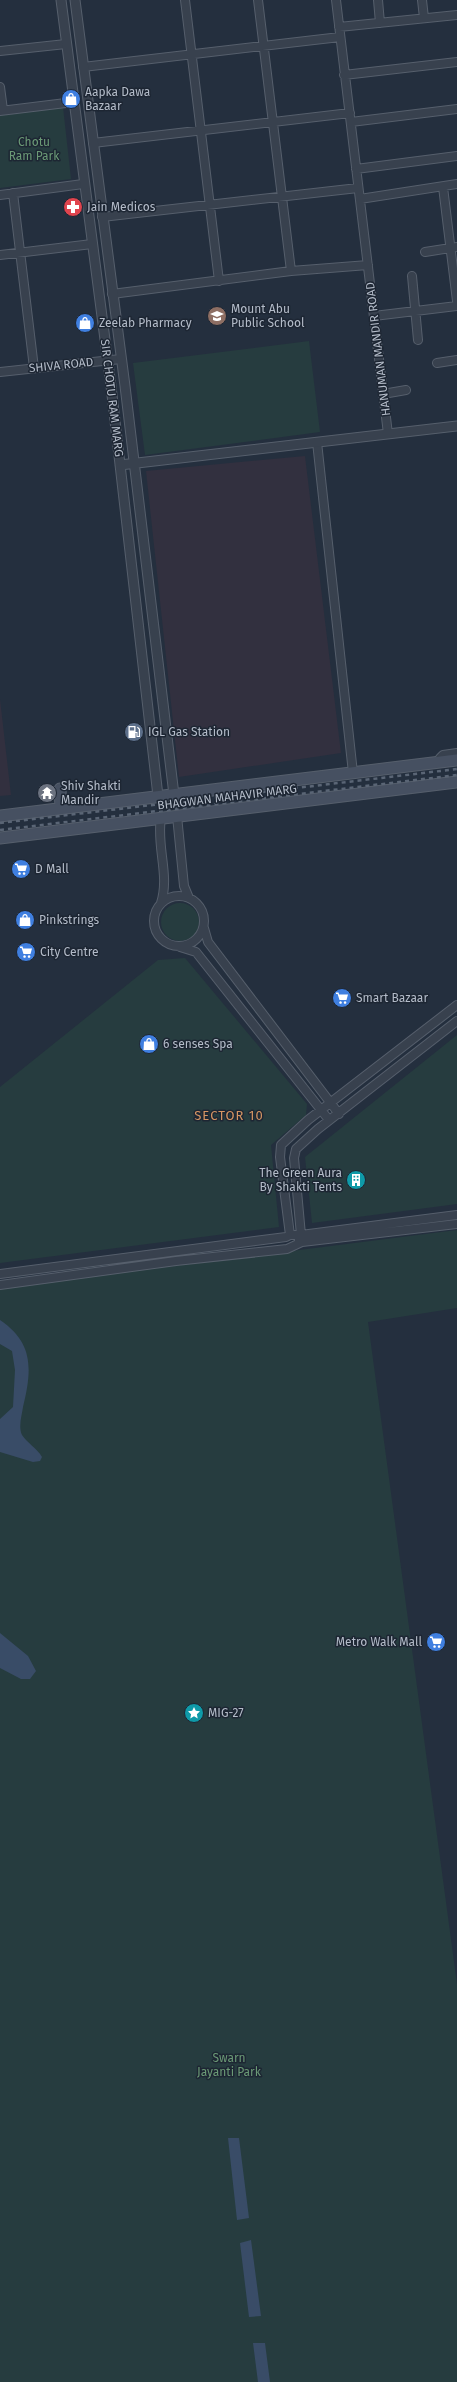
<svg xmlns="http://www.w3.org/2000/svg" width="457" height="2382" viewBox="0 0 457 2382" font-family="'Fira Sans',sans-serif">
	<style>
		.medical { fill: #32303f }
		.green { fill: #263c3f }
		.water { fill: #394c67 }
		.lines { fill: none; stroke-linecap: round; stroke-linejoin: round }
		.minor-casing { stroke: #565f6c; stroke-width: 10 }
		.tertiary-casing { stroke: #565f6c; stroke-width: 11 }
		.secondary-casing { stroke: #565f6c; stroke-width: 13 }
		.minor { stroke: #38414e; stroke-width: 8 }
		.tertiary { stroke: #38414e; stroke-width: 9 }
		.secondary { stroke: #465061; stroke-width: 11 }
		.rail { stroke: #5a6575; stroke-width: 2.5; stroke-dasharray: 4 4; stroke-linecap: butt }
		.labels { text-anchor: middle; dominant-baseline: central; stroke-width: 3; stroke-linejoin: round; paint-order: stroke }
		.poi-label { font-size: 12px; fill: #b4bcc9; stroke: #1d2633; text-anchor: start }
		.park-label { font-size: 12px; fill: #6b9a76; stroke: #1d2633 }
		.street-label { font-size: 12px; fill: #b4bcc9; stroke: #1d2633 }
		.neighbourhood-label { font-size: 13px; letter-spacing: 1px; fill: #d59563; stroke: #1d2633 }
	</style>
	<rect width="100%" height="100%" fill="#242f3e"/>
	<!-- medical -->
	<path class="medical" d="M305,456l36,297 -162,24 -33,-306z
		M0,699l11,96 -11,1z"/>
	<!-- green -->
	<path class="green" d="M63,107l8,72 -71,9v-74z
		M309,341l11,91 -175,23 -12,-92z
		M161 922a19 19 0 1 1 38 0a19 19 0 1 1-38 0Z
		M185,958l122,146 -1,11 -35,30 8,82 -279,36v-176l158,-127z
		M457,1035v169l-145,19 -7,-66z
		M457,1230v78l-89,14 89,662v398h-457v-1094z"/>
	<!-- water -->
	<path class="water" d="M0,1320c34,23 32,50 23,87 -1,8 -5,19 -1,28 5,8 15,13 20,22l-2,4 -7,1 -33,-10v-33l13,-12 2,-37 -3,-19 -12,-7z
		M0,1633l28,23 8,15 -6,8h-9l-21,-11z
		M228,2138h11l10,80 -12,2z
		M251,2240l10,76 -12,1 -9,-74z
		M253,2343h12l5,39h-12z"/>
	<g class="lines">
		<!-- minor casing -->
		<g class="minor-casing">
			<path id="minor" d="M185,0l34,281
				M258,0l33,271
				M336,0l52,434
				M378,0l2,23
				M422,0l2,18
				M339,27l118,-12
				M0,51l66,-7
				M83,67l257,-30
				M344,75l113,-13
				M0,87l3,23
				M0,111l74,-9
				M351,122l106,-13
				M93,143l257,-30
				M356,169l101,-13
				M443,187l14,114
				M13,193l21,175
				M0,195l83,-11
				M360,199l97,-15
				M102,217l256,-29
				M425,252l32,-5
				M0,255l92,-11
				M412,276l6,64
				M112,294l179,-23 77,-6
				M374,316l83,-10
				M437,363l20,-3
				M0,372l121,-13
				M383,394l23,-4
				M317,442l36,331
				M441,762l-1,-4 3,-3 14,-2
				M177,816l7,70 5,12
				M161,817c-5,29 9,58 0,86
				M154 921a25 25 0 1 1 50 0a25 25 0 1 1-50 0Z
				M204,928l4,14 131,172
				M180,947l16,5 133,168
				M290,1235l-10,-78 1,-12 27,-25 149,-115
				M299,1240l2,-5 -7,-77 2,-9 22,-20 139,-108
				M0,1274l286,-37 4,-2h11l156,-20
				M0,1285l176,-24 111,-12 15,-7 155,-18"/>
		</g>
		<!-- tertiary casing -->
		<g class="tertiary-casing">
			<path id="tertiary" d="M61,0l50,386 47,410
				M75,0l50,386 49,409
				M120,465l337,-39"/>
		</g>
		<!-- secondary casing -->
		<g class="secondary-casing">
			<path id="secondary" d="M60,789l1,19
				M0,816l457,-56
				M0,838l457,-56"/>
		</g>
		<!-- minor -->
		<use href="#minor" class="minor"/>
		<!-- tertiary -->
		<use href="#tertiary" class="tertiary"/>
		<!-- secondary -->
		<use href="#secondary" class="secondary"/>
		<!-- rail -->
		<path class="rail" d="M0,823l457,-54
			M0,830l457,-55"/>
	</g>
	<!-- icons -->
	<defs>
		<g id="shop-disc" transform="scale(1)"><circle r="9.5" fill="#3f7fe0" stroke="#1d2633"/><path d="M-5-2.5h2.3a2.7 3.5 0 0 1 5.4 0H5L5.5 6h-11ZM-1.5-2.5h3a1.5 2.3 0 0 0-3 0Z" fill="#fff"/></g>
		<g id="pharmacy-disc" transform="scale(1)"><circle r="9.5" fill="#e0444e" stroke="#1d2633"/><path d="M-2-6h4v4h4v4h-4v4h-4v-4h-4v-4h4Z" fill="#fff"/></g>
		<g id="school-disc" transform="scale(1)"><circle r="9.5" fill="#8d6e63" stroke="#1d2633"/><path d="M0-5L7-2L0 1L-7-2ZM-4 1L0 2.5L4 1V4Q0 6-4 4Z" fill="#fff"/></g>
		<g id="fuel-disc" transform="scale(1)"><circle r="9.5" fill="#5c6f8a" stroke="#1d2633"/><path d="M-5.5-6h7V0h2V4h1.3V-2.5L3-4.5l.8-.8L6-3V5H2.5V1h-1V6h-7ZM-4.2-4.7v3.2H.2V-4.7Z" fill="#fff"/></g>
		<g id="temple-disc" transform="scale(1)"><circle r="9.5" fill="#6b7280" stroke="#1d2633"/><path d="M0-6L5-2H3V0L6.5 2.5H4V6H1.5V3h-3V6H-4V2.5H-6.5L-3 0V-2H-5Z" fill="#fff"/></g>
		<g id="supermarket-disc" transform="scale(1)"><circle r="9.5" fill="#3f7fe0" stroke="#1d2633"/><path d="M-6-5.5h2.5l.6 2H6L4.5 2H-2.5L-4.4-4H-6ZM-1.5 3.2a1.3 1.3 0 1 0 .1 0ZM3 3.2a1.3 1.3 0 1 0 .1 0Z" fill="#fff"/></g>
		<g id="building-disc" transform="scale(1)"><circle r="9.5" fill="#0f9aa8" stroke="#1d2633"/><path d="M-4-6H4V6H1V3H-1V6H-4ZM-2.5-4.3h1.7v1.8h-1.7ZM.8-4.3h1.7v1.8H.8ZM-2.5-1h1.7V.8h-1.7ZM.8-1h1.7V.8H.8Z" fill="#fff"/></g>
		<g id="sight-disc" transform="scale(1)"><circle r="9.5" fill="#0f9aa8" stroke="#1d2633"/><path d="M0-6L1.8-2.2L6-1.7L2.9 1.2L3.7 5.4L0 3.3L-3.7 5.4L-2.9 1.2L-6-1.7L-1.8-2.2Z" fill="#fff"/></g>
	</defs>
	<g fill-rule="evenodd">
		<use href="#shop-disc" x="71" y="99"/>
		<use href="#pharmacy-disc" x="73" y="207"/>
		<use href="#school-disc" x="217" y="316"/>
		<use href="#shop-disc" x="85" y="323"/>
		<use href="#fuel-disc" x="134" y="732"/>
		<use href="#temple-disc" x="47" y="793"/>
		<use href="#supermarket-disc" x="21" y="869"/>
		<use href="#shop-disc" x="25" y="920"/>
		<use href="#supermarket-disc" x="26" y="952"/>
		<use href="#supermarket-disc" x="342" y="998"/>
		<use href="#shop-disc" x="149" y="1044"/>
		<use href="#building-disc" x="356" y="1180"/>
		<use href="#supermarket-disc" x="436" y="1642"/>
		<use href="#sight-disc" x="194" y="1713"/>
	</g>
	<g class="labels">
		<!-- poi labels -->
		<g class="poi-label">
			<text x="85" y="92">Aapka Dawa<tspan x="85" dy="14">Bazaar</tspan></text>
			<text x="87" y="207">Jain Medicos</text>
			<text x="231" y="309">Mount Abu<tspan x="231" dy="14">Public School</tspan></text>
			<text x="99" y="323">Zeelab Pharmacy</text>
			<text x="148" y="732">IGL Gas Station</text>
			<text x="61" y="786">Shiv Shakti<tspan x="61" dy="14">Mandir</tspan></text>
			<text x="35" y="869">D Mall</text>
			<text x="39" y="920">Pinkstrings</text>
			<text x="40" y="952">City Centre</text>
			<text x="356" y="998">Smart Bazaar</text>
			<text x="163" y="1044">6 senses Spa</text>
			<text x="342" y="1173" text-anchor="end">The Green Aura<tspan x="342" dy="14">By Shakti Tents</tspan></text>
			<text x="422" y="1642" text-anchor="end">Metro Walk Mall</text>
			<text x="208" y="1713">MIG-27</text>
		</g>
		<!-- park labels -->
		<g class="park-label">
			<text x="34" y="142">Chotu<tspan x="34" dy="14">Ram Park</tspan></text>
			<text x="229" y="2058">Swarn<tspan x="229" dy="14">Jayanti Park</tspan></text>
		</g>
		<!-- street labels -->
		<g class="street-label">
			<text transform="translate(378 349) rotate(-97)">HANUMAN MANDIR ROAD</text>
			<text transform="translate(61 365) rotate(-6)">SHIVA ROAD</text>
			<text transform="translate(112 398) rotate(83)">SIR CHOTU RAM MARG</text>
			<text transform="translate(227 797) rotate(-7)">BHAGWAN MAHAVIR MARG</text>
		</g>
		<!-- neighbourhood labels -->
		<g class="neighbourhood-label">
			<text x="229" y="1115">SECTOR 10</text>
		</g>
	</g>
</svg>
